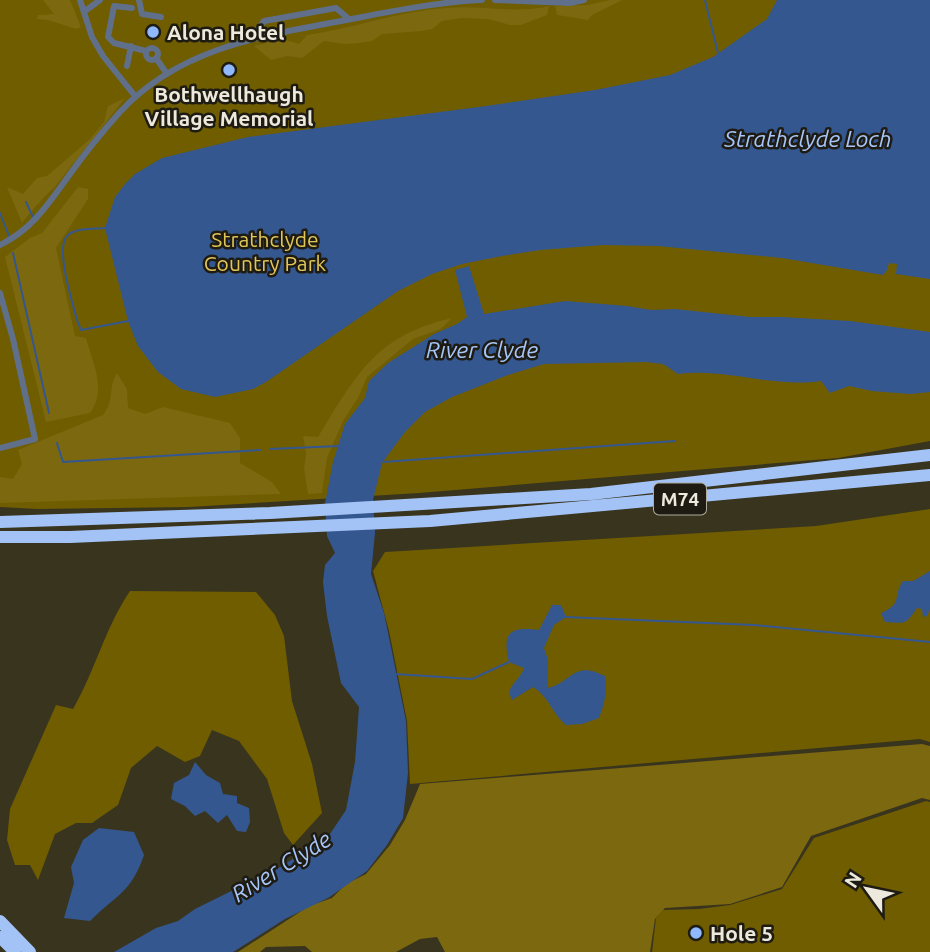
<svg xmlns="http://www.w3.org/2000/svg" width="930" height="952" viewBox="0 0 930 952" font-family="Ubuntu,sans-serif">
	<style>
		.green { fill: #6f5d00 }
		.forest { fill: #7c680f }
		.water { fill: #355790 }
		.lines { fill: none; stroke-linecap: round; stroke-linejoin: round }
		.stream { stroke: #355790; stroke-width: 2 }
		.street { stroke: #60708b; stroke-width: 6 }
		.highway { stroke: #a3c3f7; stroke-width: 12 }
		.poi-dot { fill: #8fb8fd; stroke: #1e1b12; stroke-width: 2.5 }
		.labels { text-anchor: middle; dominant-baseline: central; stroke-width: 5; stroke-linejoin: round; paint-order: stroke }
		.shield { fill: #1e1b12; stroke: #afab9f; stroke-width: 2 }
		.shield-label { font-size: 19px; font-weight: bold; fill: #ede9dc }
		.poi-label { font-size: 21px; font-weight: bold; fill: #ede9dc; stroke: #1e1b12; text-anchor: start }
		.park-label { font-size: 21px; fill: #e1c659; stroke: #1e1b12 }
		.water-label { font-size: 23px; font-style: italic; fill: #a6c5f8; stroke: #1e1b12 }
	</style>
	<rect width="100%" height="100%" fill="#39341e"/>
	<!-- green -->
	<path class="green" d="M0,0h930v441l-92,17 -419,35 -230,14 -152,2 -37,-2z
		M930,509v233l-10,-3 -510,45 -3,-63 -18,-90 -16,-60 12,-19 431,-26z
		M130,591l126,1 19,23 9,21 8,65 20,63 10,49 -29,32 -9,-12 -17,-54 -28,-38 -27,-11 -12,26 -15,6 -28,-16 -26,22 -13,37 -26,18h-16l-21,11 -17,46 -8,-15h-15l-8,-25 3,-31 46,-104 17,4c22,-38 32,-81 57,-118z
		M926,801l4,1v150h-278l4,-34 7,-8 36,-1 31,-4 52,-16 32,-51z"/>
	<!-- forest -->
	<path class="forest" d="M43,0h27l11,27 -5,2 -28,-9 -11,-1 1,-4 16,-1z
		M610,0h12l-30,15 -4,5 -31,-5 -2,-9 32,-1z
		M549,6l-2,9 -26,10h-11l-22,-6 -26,-1 -20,3 -10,8 -10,2 -40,3 -10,7 -13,2 -14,1 -21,-3 -22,17 -15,-2 -16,4 -17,-14 29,-7 16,5 8,-9c47,-7 93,-24 139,-27 35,-3 70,6 103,-2z
		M125,98l-71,90c-5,3 -27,28 -32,35l-15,-36 16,7 14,-16 10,-2 43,-37 14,-17 4,-16z
		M78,187l10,2v10l-32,49 19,88 11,2c7,26 21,52 4,75l-44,9 -41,-165 25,-19 12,-5z
		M452,318l-11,11 -28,10 -46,38 -9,21 -15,23 -16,37 -5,35 -14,1 -4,-25 2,-16 -3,-17 15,1c38,-62 58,-102 134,-119z
		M117,373l10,16 1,19 17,6 18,-7 67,16 10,15v25l32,19 9,12 -281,9v-26l13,2 9,-15 -4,-14 85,-35c13,-18 4,-25 14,-42z
		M922,744l8,2v54l-8,-2 -111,38 -29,51 -52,17 -65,4 -10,11 -5,33h-205l-8,-15 -17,2 -24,13h-84l-7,-6 -39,1 -6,5h-22l71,-46 23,-8 14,-14 20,-10 24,-29 15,-25 15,-36z"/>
	<!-- water -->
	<path class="water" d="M777,0h153v279l-34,-5 1,-10 -8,-1 -2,7 -4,5 -101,-17 -124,-12 -55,-1 -63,5 -38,6 -40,8 -30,10 -34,17 -132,91 -13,7 -38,8 -34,-8 -23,-17 -20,-26 -10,-25 -23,-93 10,-31 10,-13 10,-10 27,-16 86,-21 238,-31 109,-16 75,-15 43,-18 54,-38z
		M469,266l15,48 81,-13 62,5 24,4 24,-1 75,8h32l68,4 80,11v60l-20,2 -38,-3 -23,-5 -19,7 -9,-12c-49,7 -94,-13 -143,-7l-15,-10 -17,-2 -102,2 -36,11 -56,22 -27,15 -20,20 -23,31 -9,37 2,33 -4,41 13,39 22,108 2,52 -5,45 -16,27 -20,26 -39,27 -43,21 -52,33h-119l42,-24 22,-7 17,-12 85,-42 48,-30 18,-27 9,-48 4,-55 -18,-24 -14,-67 -4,-34 2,-17 10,-12 -8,-17 -2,-33 8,-41 12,-38 20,-26 4,-17 19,-18 46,-29 23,-10 10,-7 -12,-47z
		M930,571v38l-3,7 -4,1 -1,-8 -5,-1c-12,18 -12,15 -32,14l-4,-9c23,-10 11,-17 22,-32h10z
		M552,605h9l5,12 -12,8 -10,23 4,12v28c25,-7 26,-28 57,-12 3,14 -1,29 -6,42l-17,6 -16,1c-15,-13 -16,-27 -33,-38l-21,13 -3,-7c2,-10 12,-15 15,-25l-15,-6c-7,-29 0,-36 30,-32z
		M195,762l11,13 14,8 3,11 14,2v7l12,5 1,14 -4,10 -9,-1 -10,-16 -9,8 -13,-12 -10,5 -10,-10 -14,-7 3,-16 15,-8z
		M99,828l35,4 10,23c-13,38 -28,40 -54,66l-26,-3 10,-35 -3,-16 12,-27z"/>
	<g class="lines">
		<!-- stream -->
		<path class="stream" d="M705,0l13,53
			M26,202l7,15
			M0,213l9,23
			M105,228c-11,1 -29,0 -37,7 -14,11 5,69 9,85l4,10 47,-9
			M13,253l36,160
			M57,443l6,19 197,-12
			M270,449l69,-3
			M383,462l292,-21
			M566,617l188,8 176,17
			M395,674l77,5 37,-17"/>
		<!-- street -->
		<path class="street" d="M80,0l12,37 11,19 32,40
			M139,0l3,14 19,3
			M495,0l75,3 14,-3
			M132,8l-18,-2 -6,31 6,6 32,8
			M85,11l15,-11
			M252,38l12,-17 72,-13 13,11
			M146 54a6 6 0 1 1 12 0a6 6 0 1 1-12 0Z
			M156,58l11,16
			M127,66l4,-20
			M0,245c33,-16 49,-42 70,-71 15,-21 32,-42 50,-62 58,-63 140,-76 221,-91 47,-9 94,-19 141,-21
			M0,293l13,46 22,100 -35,9"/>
		<!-- highway -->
		<path class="highway" d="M0,522l270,-9 321,-19 339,-39
			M0,537h70l360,-16 500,-46
			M0,921l30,31
			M0,937l15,15"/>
	</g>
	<!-- markers -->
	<g class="poi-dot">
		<circle cx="153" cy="32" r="7"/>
		<circle cx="229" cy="70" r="7"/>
		<circle cx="696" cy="933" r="7"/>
	</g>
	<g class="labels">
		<!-- shield labels -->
		<rect class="shield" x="654" y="483.5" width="52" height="31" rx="5"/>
		<g class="shield-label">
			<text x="680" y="499">M74</text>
		</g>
		<!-- poi labels -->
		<g class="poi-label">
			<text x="167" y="32">Alona Hotel</text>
			<text x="229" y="94" text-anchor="middle">Bothwellhaugh<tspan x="229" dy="24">Village Memorial</tspan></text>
			<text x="710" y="933">Hole 5</text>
		</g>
		<!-- park labels -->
		<g class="park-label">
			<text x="265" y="239">Strathclyde<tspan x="265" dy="24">Country Park</tspan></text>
		</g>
		<!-- water labels -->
		<g class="water-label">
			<text x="808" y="138">Strathclyde Loch</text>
			<text x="482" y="349">River Clyde</text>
			<text transform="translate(281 866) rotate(-32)">River Clyde</text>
		</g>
	</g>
	<!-- north arrow -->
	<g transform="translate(867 889) rotate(303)" stroke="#1e1b12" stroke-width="5" paint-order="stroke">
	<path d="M0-5L12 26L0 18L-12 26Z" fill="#ede9dc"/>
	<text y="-10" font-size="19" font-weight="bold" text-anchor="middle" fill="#ede9dc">N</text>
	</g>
</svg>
